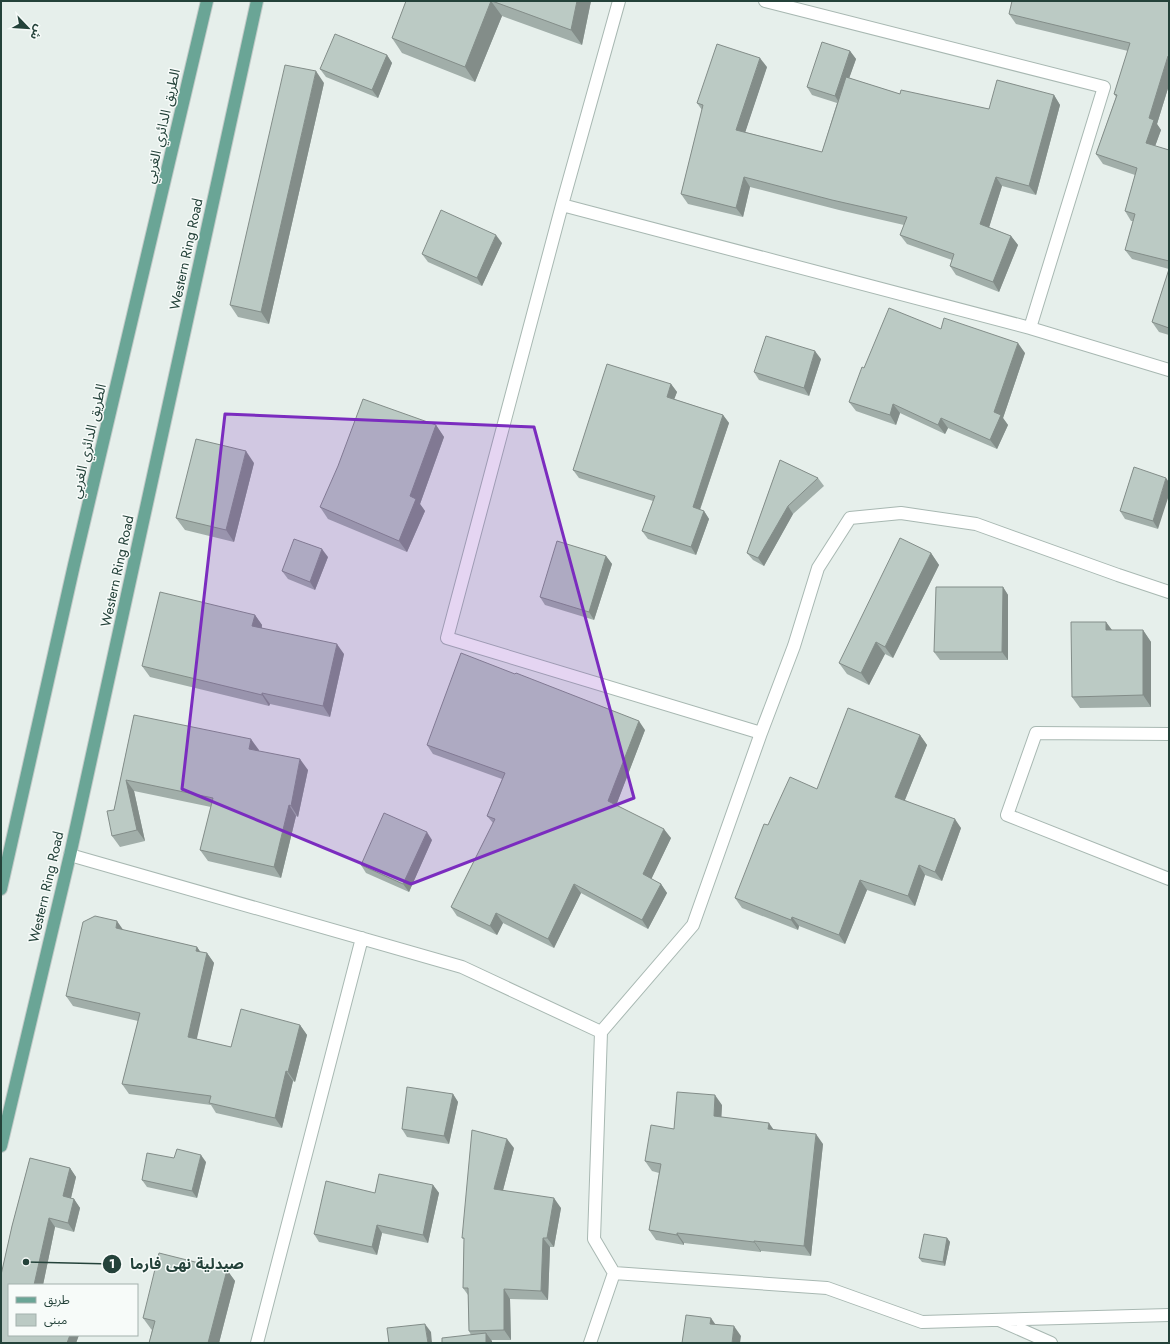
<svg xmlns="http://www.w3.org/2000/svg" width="1170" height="1344" viewBox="0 0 1170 1344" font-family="Jost,'Noto Sans Arabic',sans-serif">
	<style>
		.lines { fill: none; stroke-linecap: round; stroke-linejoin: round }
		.minor-casing { stroke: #a8b8b2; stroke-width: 14 }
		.major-casing { stroke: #c2cac8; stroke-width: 14 }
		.minor { stroke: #fff; stroke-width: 12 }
		.major { stroke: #6aa596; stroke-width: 12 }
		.wall { fill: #a1aea9 }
		.shaded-wall { fill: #838d89 }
		.building { fill: #bbcac4; stroke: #838d89 }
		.marked { fill: #7b2cbf; fill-opacity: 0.2; stroke: #7b2cbf; stroke-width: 3; stroke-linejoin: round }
		.labels { text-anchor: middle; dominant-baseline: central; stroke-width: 3; stroke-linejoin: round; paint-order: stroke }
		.street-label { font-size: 14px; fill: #24423a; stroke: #f7fbf9 }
		.leader { fill: none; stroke: #24423a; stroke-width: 1.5 }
		.callout-dot { fill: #24423a; stroke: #f7fbf9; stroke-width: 1.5 }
		.mark-label { font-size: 12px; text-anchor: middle; font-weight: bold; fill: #fff }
		.callout-label { font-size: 15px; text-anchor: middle; font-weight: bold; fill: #24423a; stroke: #f7fbf9; stroke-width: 3; stroke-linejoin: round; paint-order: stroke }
	</style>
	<rect width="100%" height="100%" fill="#e6efeb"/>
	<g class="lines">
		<!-- minor casing -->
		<g class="minor-casing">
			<path id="minor" d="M765,1l339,86 -74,241
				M562,205l468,123 139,42
				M761,733l33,-87 24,-78 32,-50 51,-5 75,11 142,51 51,17
				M1169,734l-133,-1 -29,82 162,64
				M70,855l392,112 139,65 -7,207 20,34 -24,70
				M601,1032l92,-107 68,-192 -314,-95 115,-433 57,-204
				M614,1273l213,15 95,34 247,-7
				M999,1320l52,23
				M257,1343l105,-405"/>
		</g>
		<!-- major casing -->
		<g class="major-casing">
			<path id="major" d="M1,889l73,-324 133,-564
				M1,1146l69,-291 187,-854"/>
		</g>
		<!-- minor -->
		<use href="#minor" class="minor"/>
		<!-- major -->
		<use href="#major" class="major"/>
	</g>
	<!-- wall -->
	<path class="wall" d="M406,1h185l-9,44 -80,-29 -27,66 -73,-29 -10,-15z
		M1169,1v84l-12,39 4,6 -6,16 14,4v119l-37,-10 -7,-9 8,-29h-2l-6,-10 10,-36 -32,-11 -7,-10 20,-57 -2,-3 14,-43 -112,-27 -7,-10z
		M850,51l6,8 -7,19 51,16 89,15 65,-14 6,10 -24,90 -34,-9 -13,41 22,9 7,9 -19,47 -43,-17 -6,-9 2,-6 -45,-16 -7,-9 4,-10 -65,-15 -89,-23 -7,30 -55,-13 -7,-10 21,-84 -5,-7 70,-36 -22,65 77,20 15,-49 -25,-8 -5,-8z
		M387,55l5,8 -14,35 -52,-21 -6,-8z
		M324,83l-55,241 -31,-7 -8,-12z
		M502,243l-20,43 -54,-24 -6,-8z
		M1169,269v66l-10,-3 -7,-10z
		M941,329l84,24 -22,65 5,7 -11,24 -49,-21 -3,6 -45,-21 -4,12 -40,-14 -7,-9 15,-34z
		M821,359l-12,37 -50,-16 -5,-8z
		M671,384l6,8 -3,7 49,16 6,8 -29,87 4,1 5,8 -13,36 -48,-16 -6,-8 11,-30 -74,-23 -6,-8z
		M436,425l8,12 -24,67 5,7 -18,41 -79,-33 -8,-12z
		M780,460l38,18 6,8 -31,28 -29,52 -11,-6 -6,-7z
		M254,463l-20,79 -49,-12 -9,-12z
		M1134,467l24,62 -33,-10 -5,-8z
		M931,553l8,12 -46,93 -8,-4 -16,31 -22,-11 -8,-11z
		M606,556l6,8 -18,56 -49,-15 -5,-8z
		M328,557l-13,33 -27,-11 -6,-8z
		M1003,587l5,8v65h-68l-6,-8z
		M255,615l7,10v3l82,26 -14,63 -60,-13 -1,2 -119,-29 -8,-11z
		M1106,622l6,8h31l8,12v65l-71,1 -8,-11z
		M134,715l125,35v1l49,19 -10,47 -2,-1 -15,62 -73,-17 -8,-11 11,-43 -77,-16 11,50 -25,6 -8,-11 2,-26z
		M645,730l-29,75 55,33 -20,41 10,5 6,9 -19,36 -67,-36 -27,55 -51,-25 -6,12 -40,-19 -6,-9 42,-84 -6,-7 15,-37 -69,-25 -6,-9z
		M920,735l7,10 -22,55 56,28 -19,53 -17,-6 -10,31 -48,-16 -22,54 -46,-18 -1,4 -56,-22 -7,-10 33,-73 49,-36z
		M432,840l-23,52 -43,-19 -5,-8z
		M124,930l73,17 3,5 7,1 7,10 -18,76 35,8 69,-22 7,10 -12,47 -2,-1 -11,47 -66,-15 -5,-8 -82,-11 -7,-10 16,-63 -65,-15 -7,-10z
		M453,1094l5,8 -9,42 -42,-7 -5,-8z
		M722,1105l-1,12 52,12 50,15 -12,112 -50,-5v1l-77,-9v2l-28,-5 -7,-10 10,-57 -7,-2 -7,-10 29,-32z
		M514,1148l-11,42 58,18 -7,39h-4l-2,53 -38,-1 1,41h-20l1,3h-50l29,-8 -2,-4 -1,-36 -5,-7 1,-49 -2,-1z
		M30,1158l40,10 6,9 -5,21 3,1 6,9 -6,24 -19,-5 -12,58h-34v50h70l-3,8h-75v-68l11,-49z
		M206,1162l-9,36 -50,-11 -5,-7z
		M433,1185l6,8 -11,50 -46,-10 -5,22 -58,-13 -5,-8 61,-41z
		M947,1238l3,4 -5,24 -23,-4 -3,-4z
		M227,1270l8,11 -16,62h-70l3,-13 -1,-1 -8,-11z"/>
	<!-- shaded-wall -->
	<path class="shaded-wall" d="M491,1l11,15 -27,66 -10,-15z
		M577,1h14l-9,44 -11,-15z
		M850,51l6,8 -16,45 -5,-8z
		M387,55l5,8 -14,35 -6,-8z
		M1168,56l1,1v28l-12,39 4,6 -8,22 -7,-9 3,-25z
		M760,58l7,9 -24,72 -7,-9z
		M316,71l8,12 -55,241 -8,-12z
		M1054,95l6,10 -24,90 -7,-9z
		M744,177l6,10 -7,30 -7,-9z
		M996,177l6,9 -15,48 -7,-10z
		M496,235l6,8 -20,43 -5,-8z
		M1011,236l7,9 -19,47 -6,-10z
		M1018,343l7,10 -22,65 5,7 -11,24 -7,-9 4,-28z
		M815,351l6,8 -12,37 -5,-8z
		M671,384l6,8 -5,13 -5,-8z
		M893,404l7,9 -4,12 -6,-10z
		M723,415l6,8 -31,92 -5,-8z
		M941,418l7,10 -3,6 -7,-9z
		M436,425l8,12 -24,67 5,7 -18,41 -8,-11 11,-45z
		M246,451l8,12 -20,79 -8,-12z
		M1166,478l3,4v13l-11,34 -5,-8z
		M788,506l5,8 -29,52 -6,-8z
		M704,511l5,8 -13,36 -5,-8z
		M322,549l6,8 -13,33 -5,-8z
		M931,553l8,12 -46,93 -8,-11z
		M606,556l6,8 -18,56 -5,-8z
		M1003,587l5,8v65l-6,-8z
		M255,615l7,10 -2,11 -8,-10z
		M1106,622l8,11 -8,-3z
		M1143,630l8,12v65l-8,-12z
		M876,642l9,12 -16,31 -8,-12z
		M337,644l7,10 -14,63 -7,-11z
		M262,693l8,11 -1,2 -7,-11z
		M639,721l6,9 -31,81 -6,-10z
		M920,735l7,10 -25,62 -7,-10z
		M251,739l8,11 -2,10 -8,-11z
		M300,759l8,11 -10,47 -7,-11z
		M126,780l8,11 11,50 -8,-11z
		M289,805l7,11 -15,62 -7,-11z
		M955,819l6,9 -19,53 -7,-9z
		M664,829l7,9 -22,46 -6,-10z
		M427,832l5,8 -23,52 -6,-8z
		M919,865l6,10 -10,31 -7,-10z
		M860,880l7,10 -22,54 -6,-9z
		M574,884l7,9 -27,55 -6,-9z
		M661,884l6,9 -19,36 -6,-9z
		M496,913l7,10 -6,12 -7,-9z
		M792,917l7,9 -1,4 -7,-10z
		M117,921l7,10 -8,-3z
		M197,947l7,10 -8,-6z
		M207,953l7,10 -19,84 -7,-10z
		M300,1025l7,10 -12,47 -7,-10z
		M286,1071l7,10 -11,47 -7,-10z
		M453,1094l5,8 -9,42 -5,-8z
		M715,1095l7,10 -1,21 -7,-10z
		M769,1123l7,10 -8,-4z
		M816,1134l7,10 -12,112 -7,-10z
		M507,1139l7,9 -13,50 -7,-9z
		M201,1155l5,7 -9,36 -5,-7z
		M70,1168l6,9 -7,29 -6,-10z
		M433,1185l6,8 -11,50 -5,-8z
		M554,1198l7,10 -7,39 -7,-9z
		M74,1199l6,9 -6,24 -6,-9z
		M49,1218l6,9 -12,58h-9z
		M377,1225l5,8 -5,22 -5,-8z
		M677,1233l7,10v2l-7,-10z
		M543,1238l7,9 -2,53 -7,-9z
		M947,1238l3,4 -5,24 -2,-4z
		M754,1241l7,10v1l-7,-10z
		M227,1270l8,11 -16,62h-11z
		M504,1289l6,10 1,41 -7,-10z
		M711,1318l7,10 -8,-4z
		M425,1324l6,8 1,11h-4z
		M734,1326l7,10 -1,7h-8z
		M486,1333l6,8v2h-6z
		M70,1335h9l-3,8h-9z"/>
	<!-- building -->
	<path class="building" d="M406,1h85l-26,66 -73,-29z
		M492,1h85l-6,29z
		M1012,1h157v55h-1l-19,62 5,2 -8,23 23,7v111l-44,-11 10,-36 -10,-3 12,-43 -41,-14 21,-59 -3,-1 16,-51 -121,-29z
		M335,34l52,21 -15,35 -52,-21z
		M822,42l28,9 -15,45 -28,-9z
		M717,44l43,14 -24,72 86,22 24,-75 54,17 1,-4 88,19 8,-29 57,15 -25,91 -33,-9 -16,47 31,12 -18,46 -43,-16 4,-12 -54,-19 7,-18 -75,-17 -88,-23 -8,31 -55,-14 22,-89 -6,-2z
		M285,65l31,6 -55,241 -31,-7z
		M441,210l55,25 -19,43 -55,-24z
		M1169,269v59l-17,-6z
		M889,308l52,21 3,-11 74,25 -24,69 7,3 -11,25 -49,-22 -3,7 -45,-21 -3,11 -41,-13 13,-35 2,1z
		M766,336l49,15 -11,37 -50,-16z
		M607,364l64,20 -4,13 56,18 -30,92 11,4 -13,36 -49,-16 13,-35 -82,-26z
		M363,399l73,26 -26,71 6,3 -17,42 -79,-34 18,-41z
		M196,439l50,12 -20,79 -50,-12z
		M780,460l38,18 -30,28 -30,52 -11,-5z
		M1134,467l32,11 -13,43 -33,-10z
		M900,538l31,15 -46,94 -9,-5 -15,31 -22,-10z
		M294,539l28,10 -12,33 -28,-11z
		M557,541l49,15 -17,56 -49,-15z
		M936,587h67l-1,65h-68z
		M160,592l95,23 -3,11 85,18 -14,62 -61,-13v2l-120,-29z
		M1071,622h35v8h37v65l-71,2z
		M461,653l54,21 1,-1 123,48 -31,80 56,28 -21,45 18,10 -19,36 -68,-36 -26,55 -52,-26 -6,13 -39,-19 44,-88 -8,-3 18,-43 -78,-28z
		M848,708l72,27 -25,62 60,22 -20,53 -16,-7 -11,31 -48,-16 -21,55 -47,-18 -1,3 -56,-22 29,-74 4,1 22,-48 27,12z
		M134,715l117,24 -2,10 51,10 -9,47 -2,-1 -15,62 -74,-17 13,-52 -87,-18 11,50 -25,6 -5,-25 7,-1z
		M384,813l43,19 -24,52 -42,-19z
		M95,916l22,5 -1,7 81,19 -1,4 11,2 -19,84 43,10 10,-38 59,16 -12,47 -2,-1 -11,47 -66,-15 2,-7 -89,-12 18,-71 -74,-17 17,-74z
		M407,1087l46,7 -9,42 -42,-7z
		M677,1092l38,3 -1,21 55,7 -1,6 48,5 -12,112 -50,-5v1l-77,-9v2l-28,-5 12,-66 -16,-3 6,-36 23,4z
		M472,1130l35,9 -13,50 60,9 -7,40h-4l-2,53 -37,-2v41l-35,1 -1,-43h-5l1,-50h-2z
		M177,1149l24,6 -9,36 -50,-11 5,-27 27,5z
		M30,1158l40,10 -7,28 11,3 -6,24 -19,-5 -15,67h-25v50h61l-3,8h-66v-68l11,-49z
		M379,1174l54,11 -10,50 -46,-10 -5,22 -58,-13 12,-53 49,12z
		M924,1234l23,4 -4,24 -24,-4z
		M159,1253l68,17 -19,73h-59l6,-22 -12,-3z
		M686,1315l25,3 -1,6 24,2 -2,17h-50z
		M425,1324l3,19h-39l-2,-15z
		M486,1333v10h-44v-5z"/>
	<!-- marked area -->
	<path class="marked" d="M225,414l309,13 100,371 -223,86 -229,-95z"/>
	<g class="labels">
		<!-- street labels -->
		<g class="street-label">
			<text transform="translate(162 126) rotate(-77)">الطريق الدائري الغربي</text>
			<text transform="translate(186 254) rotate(-78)">Western Ring Road</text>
			<text transform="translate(88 441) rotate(-77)">الطريق الدائري الغربي</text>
			<text transform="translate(117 571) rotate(-78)">Western Ring Road</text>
			<text transform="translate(46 887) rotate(-77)">Western Ring Road</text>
		</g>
	</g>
	<!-- callouts -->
	<path class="leader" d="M26 1262L112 1264"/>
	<g class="callout-dot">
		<circle cx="26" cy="1262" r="4"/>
		<circle cx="112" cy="1264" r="10"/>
	</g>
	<g class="mark-label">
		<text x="112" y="1268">1</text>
	</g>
	<g class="callout-label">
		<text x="187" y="1269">صيدلية نهى فارما</text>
	</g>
	<!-- border -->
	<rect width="1170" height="1344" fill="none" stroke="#24423a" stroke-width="4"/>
	<!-- legend -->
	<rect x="8" y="1284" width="130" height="52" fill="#f7fbf9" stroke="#a3b1ad"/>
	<rect x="16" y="1297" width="20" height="6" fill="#6aa596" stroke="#a3b1ad"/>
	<text x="44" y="1304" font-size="12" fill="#24423a">طريق</text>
	<rect x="16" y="1314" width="20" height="12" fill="#bbcac4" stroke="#a3b1ad"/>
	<text x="44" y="1324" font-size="12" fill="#24423a">مبنى</text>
	<!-- north arrow -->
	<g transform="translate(28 28) rotate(115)" stroke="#f7fbf9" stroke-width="3" paint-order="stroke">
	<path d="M0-3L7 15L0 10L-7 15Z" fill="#24423a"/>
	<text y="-6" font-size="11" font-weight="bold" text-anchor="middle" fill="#24423a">ش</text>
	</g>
</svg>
